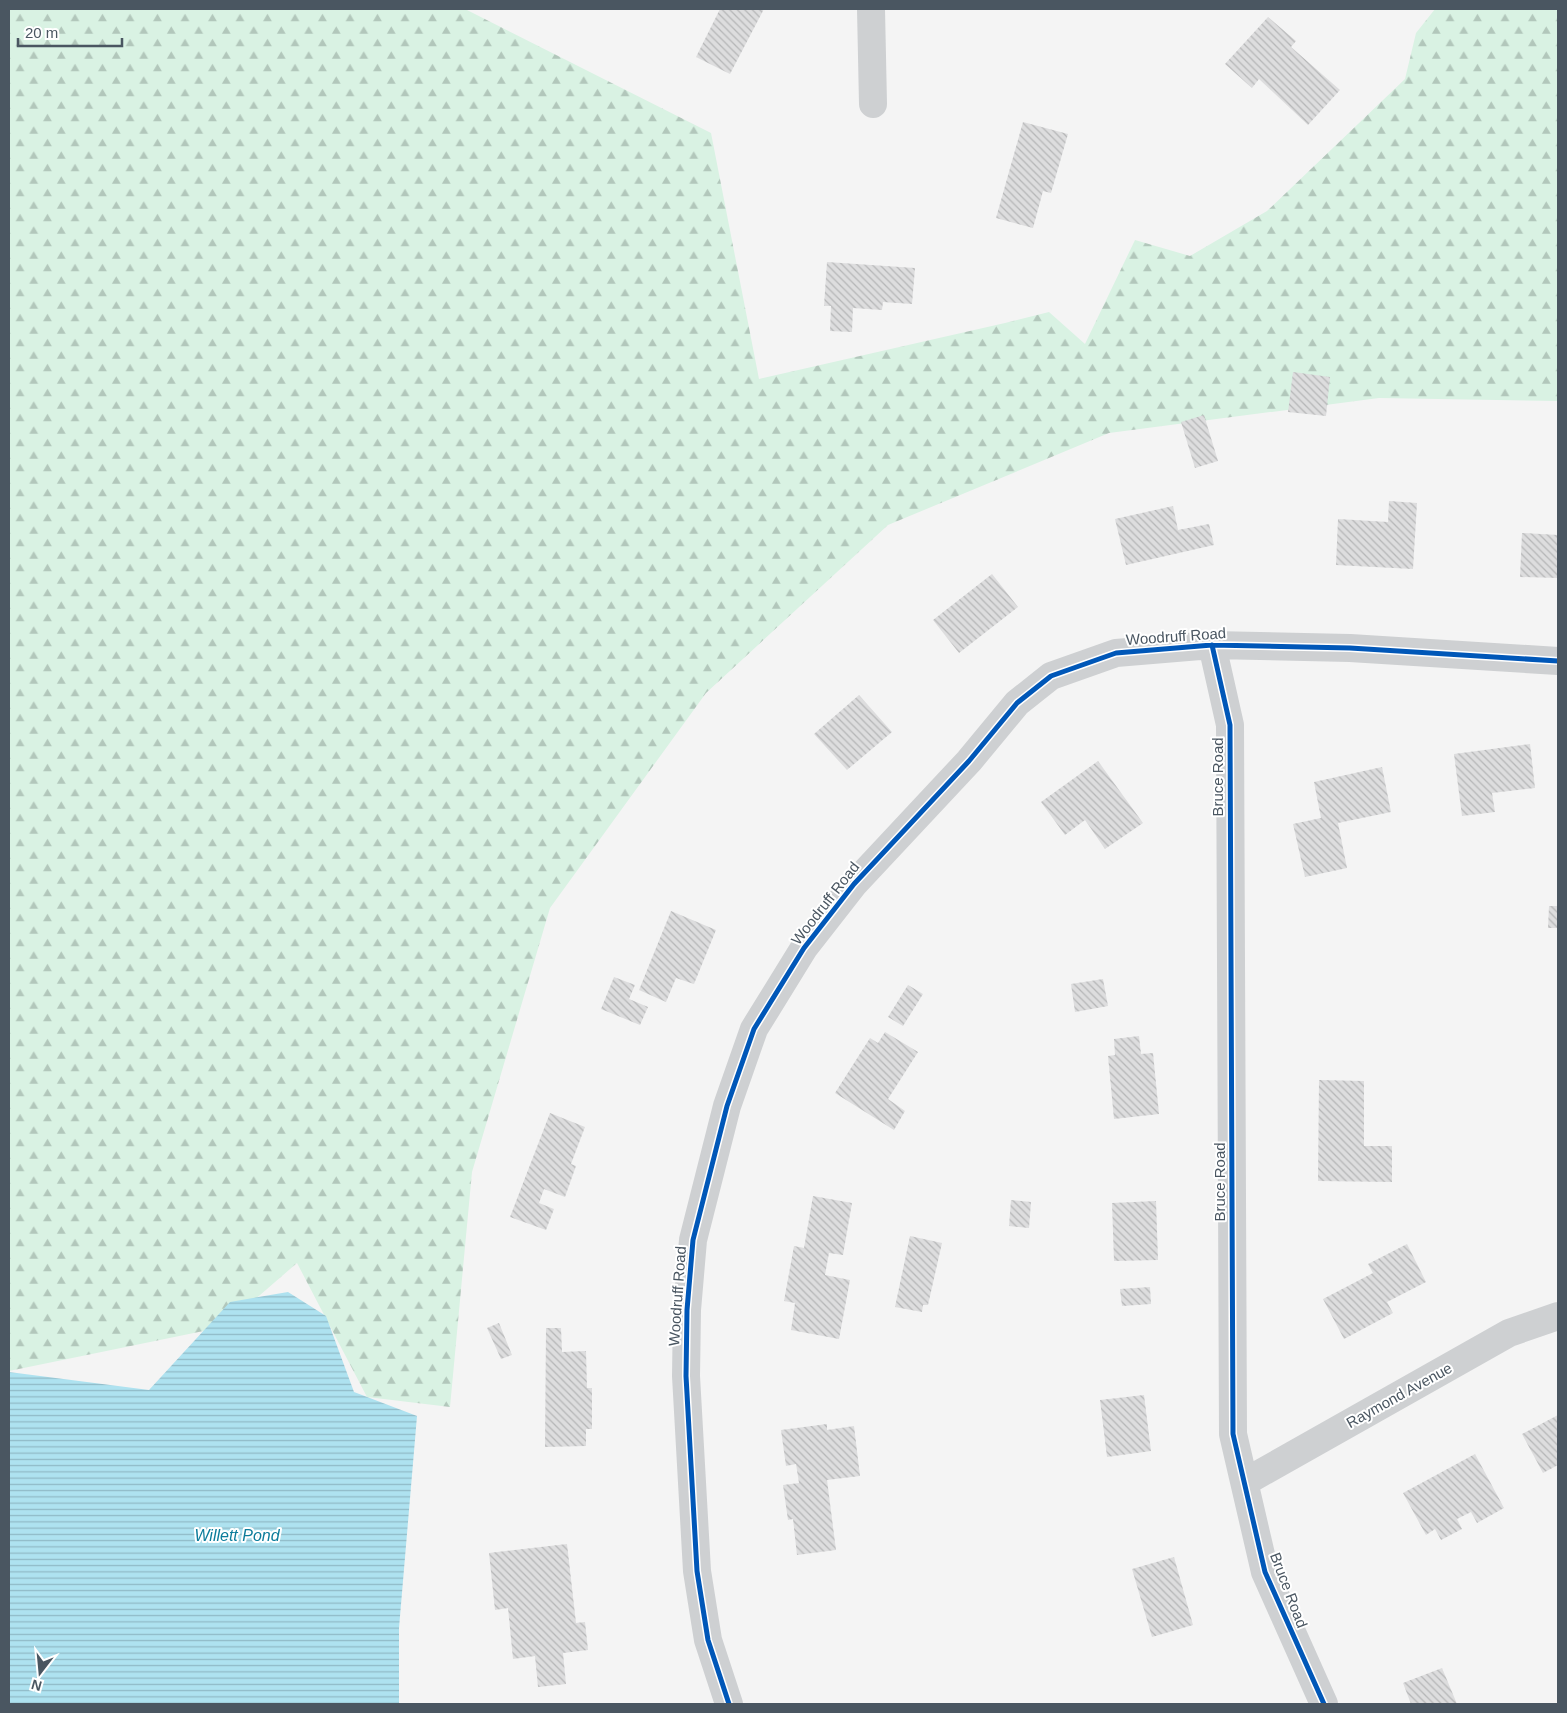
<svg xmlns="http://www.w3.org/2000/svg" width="1567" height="1713" viewBox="0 0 1567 1713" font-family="Helvetica,sans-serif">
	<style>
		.forest { fill: url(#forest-firs) }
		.water { fill: url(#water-rules) }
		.building { fill: url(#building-back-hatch) }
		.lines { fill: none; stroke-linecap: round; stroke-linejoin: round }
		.minor { stroke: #ced0d2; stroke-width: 28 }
		.cycleway-casing { stroke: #fff; stroke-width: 8 }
		.cycleway { stroke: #0057b8; stroke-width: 5 }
		.labels { text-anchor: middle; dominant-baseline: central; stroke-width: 4; stroke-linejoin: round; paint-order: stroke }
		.street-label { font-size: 15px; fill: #4a5661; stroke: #fff }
		.water-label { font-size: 16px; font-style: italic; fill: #0c7c9b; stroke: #fff }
	</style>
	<defs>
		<pattern id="forest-firs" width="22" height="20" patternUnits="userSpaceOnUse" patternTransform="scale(1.25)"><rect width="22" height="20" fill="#d9f2e3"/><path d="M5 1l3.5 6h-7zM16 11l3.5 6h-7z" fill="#b2c7bb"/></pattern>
		<pattern id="water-rules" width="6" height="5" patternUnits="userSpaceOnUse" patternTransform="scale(1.25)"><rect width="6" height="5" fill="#aee2f0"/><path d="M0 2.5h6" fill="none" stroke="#90bac6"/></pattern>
		<pattern id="building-back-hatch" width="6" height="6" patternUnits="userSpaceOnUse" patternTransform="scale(1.25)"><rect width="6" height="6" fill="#ddddde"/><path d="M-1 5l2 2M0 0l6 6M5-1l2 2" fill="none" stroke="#b5b6b7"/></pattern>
	</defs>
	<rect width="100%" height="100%" fill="#f4f4f4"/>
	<!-- forest -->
	<path class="forest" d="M9,9h456l246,124 48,246 246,-56 44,-11 36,32 50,-104 55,16 77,-45 138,-132 11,-46 19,-24h123v392l-179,-3 -270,35 -221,92 -182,168 -156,215 -78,264 -22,235 -83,-10 -70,-134 -74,64 -214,44z"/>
	<!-- water -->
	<path class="water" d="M288,1292l38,24 28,76 63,24 -18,212v76h-390v-332l140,18 81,-88z"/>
	<!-- building -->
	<path class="building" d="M720,9h44l-34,65 -34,-17z
		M1268,17l28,24 -5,6 49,43 -32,35 -49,-46 -7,9 -27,-24z
		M1023,122l45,12 -17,59 -8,-2 -10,37 -37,-10z
		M827,262l88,6 -3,36 -29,-2 -1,8 -29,-2 -1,24 -22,-1 1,-25h-7z
		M1293,372l37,5 -4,39 -38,-4z
		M1204,415l14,46 -23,7 -14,-46z
		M1389,501l28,2 -4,66 -77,-4 2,-46 50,3z
		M1173,506l5,24 31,-6 5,21 -88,20 -11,-46z
		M1522,533l36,2v43l-38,-1z
		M992,574l26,33 -59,46 -26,-33z
		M859,695l33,37 -45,38 -33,-36z
		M1530,744l5,44 -43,5 3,19 -33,4 -8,-62z
		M1098,761l45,62 -38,26 -20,-29 -20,15 -24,-33z
		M1382,767l9,45 -53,11 9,45 -42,9 -12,-53 28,-6 -7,-36z
		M1549,906h9v22h-10z
		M671,911l45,19 -22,54 -18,-6 -10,24 -27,-12z
		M614,977l21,8 -6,14 19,8 -8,18 -39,-16z
		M1103,979l5,27 -33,6 -4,-28z
		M908,985l15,9 -20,32 -15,-9z
		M885,1032l33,20 -30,47 17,12 -11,19 -59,-37 35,-55 8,5z
		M1139,1036l2,18 12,-1 6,61 -45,5 -6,-63 7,-1 -1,-16z
		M1319,1080l45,1v65h28v36l-74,-1z
		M550,1113l35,14 -14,37 5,2 -11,31 -21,-8 -5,14 15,6 -8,21 -36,-13z
		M813,1196l39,7 -9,52 -14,-2 -4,22 25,5 -11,59 -48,-9 4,-27 -11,-2 10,-55 10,2z
		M1011,1200l20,2 -2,26 -20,-2z
		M1156,1201l2,59 -44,1 -2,-58z
		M910,1236l32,7 -14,62h-5l-1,7 -27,-5z
		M1407,1244l19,38 -39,20 6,11 -49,26 -21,-40 50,-26 -5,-9z
		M1150,1287l1,17 -29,2 -2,-17z
		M499,1323l13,32 -11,4 -14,-31z
		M546,1328h15l1,24 24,-1 1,37h5v41h-6v17l-41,1z
		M1144,1395l7,56 -44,6 -7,-57z
		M1558,1415v50l-15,8 -21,-39z
		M827,1424v6l27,-4 6,50 -33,4 9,70 -39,5 -4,-36 -5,1 -5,-35 16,-2 -3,-19 -10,2 -5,-36z
		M1475,1454l29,54 -27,15 -6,-11 -14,7 5,10 -21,11 -6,-11 -9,6 -23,-42z
		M567,1544l9,79 9,-1 3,28 -25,3 3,31 -28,3 -3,-31 -22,3 -5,-51 -13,2 -6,-57z
		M1174,1557l19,68 -41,12 -20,-68z
		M1442,1668l15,36h-46l-8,-21z"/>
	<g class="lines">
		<!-- minor -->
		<path class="minor" d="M871,9l2,95
			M1212,645l18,80 3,709 32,138 59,132
			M1245,1482l264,-149 49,-17
			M729,1704l-21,-64 -11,-69 -11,-195 1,-66 6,-70 34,-134 27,-77 50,-81 50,-64 115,-123 48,-58 34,-27 65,-23 96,-8 138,3 208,13"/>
		<!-- cycleway casing -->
		<g class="cycleway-casing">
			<path id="cycleway" d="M1212,645l18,80 3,709 32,138 59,132
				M729,1704l-21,-64 -11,-69 -11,-195 1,-66 6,-70 34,-134 27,-77 50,-81 50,-64 115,-123 48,-58 34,-27 65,-23 96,-8 138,3 208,13"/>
		</g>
		<!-- cycleway -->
		<use href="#cycleway" class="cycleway"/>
	</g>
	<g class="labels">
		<!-- street labels -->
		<g class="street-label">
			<text transform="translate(1176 636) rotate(-4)">Woodruff Road</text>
			<text transform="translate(1217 777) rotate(-90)">Bruce Road</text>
			<text transform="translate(825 903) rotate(-52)">Woodruff Road</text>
			<text transform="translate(1219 1182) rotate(-90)">Bruce Road</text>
			<text transform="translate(677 1296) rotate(-86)">Woodruff Road</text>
			<text transform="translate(1399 1395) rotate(-29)">Raymond Avenue</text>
			<text transform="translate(1289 1590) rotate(69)">Bruce Road</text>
		</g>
		<!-- water labels -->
		<g class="water-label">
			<text x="237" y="1535">Willett Pond</text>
		</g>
	</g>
	<!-- border -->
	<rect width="1567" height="1713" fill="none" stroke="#4a5661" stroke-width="20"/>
	<!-- north arrow -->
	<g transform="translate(40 1673) rotate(196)" stroke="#ffffff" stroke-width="4" paint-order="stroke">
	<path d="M0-4L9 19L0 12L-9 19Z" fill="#4a5661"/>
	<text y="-8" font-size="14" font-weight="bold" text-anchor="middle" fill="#4a5661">N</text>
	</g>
	<!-- scale -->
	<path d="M18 38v8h104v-8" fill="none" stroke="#4a5661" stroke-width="2.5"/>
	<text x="25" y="38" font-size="15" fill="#4a5661" stroke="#ffffff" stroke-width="4" paint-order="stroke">20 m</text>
</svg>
